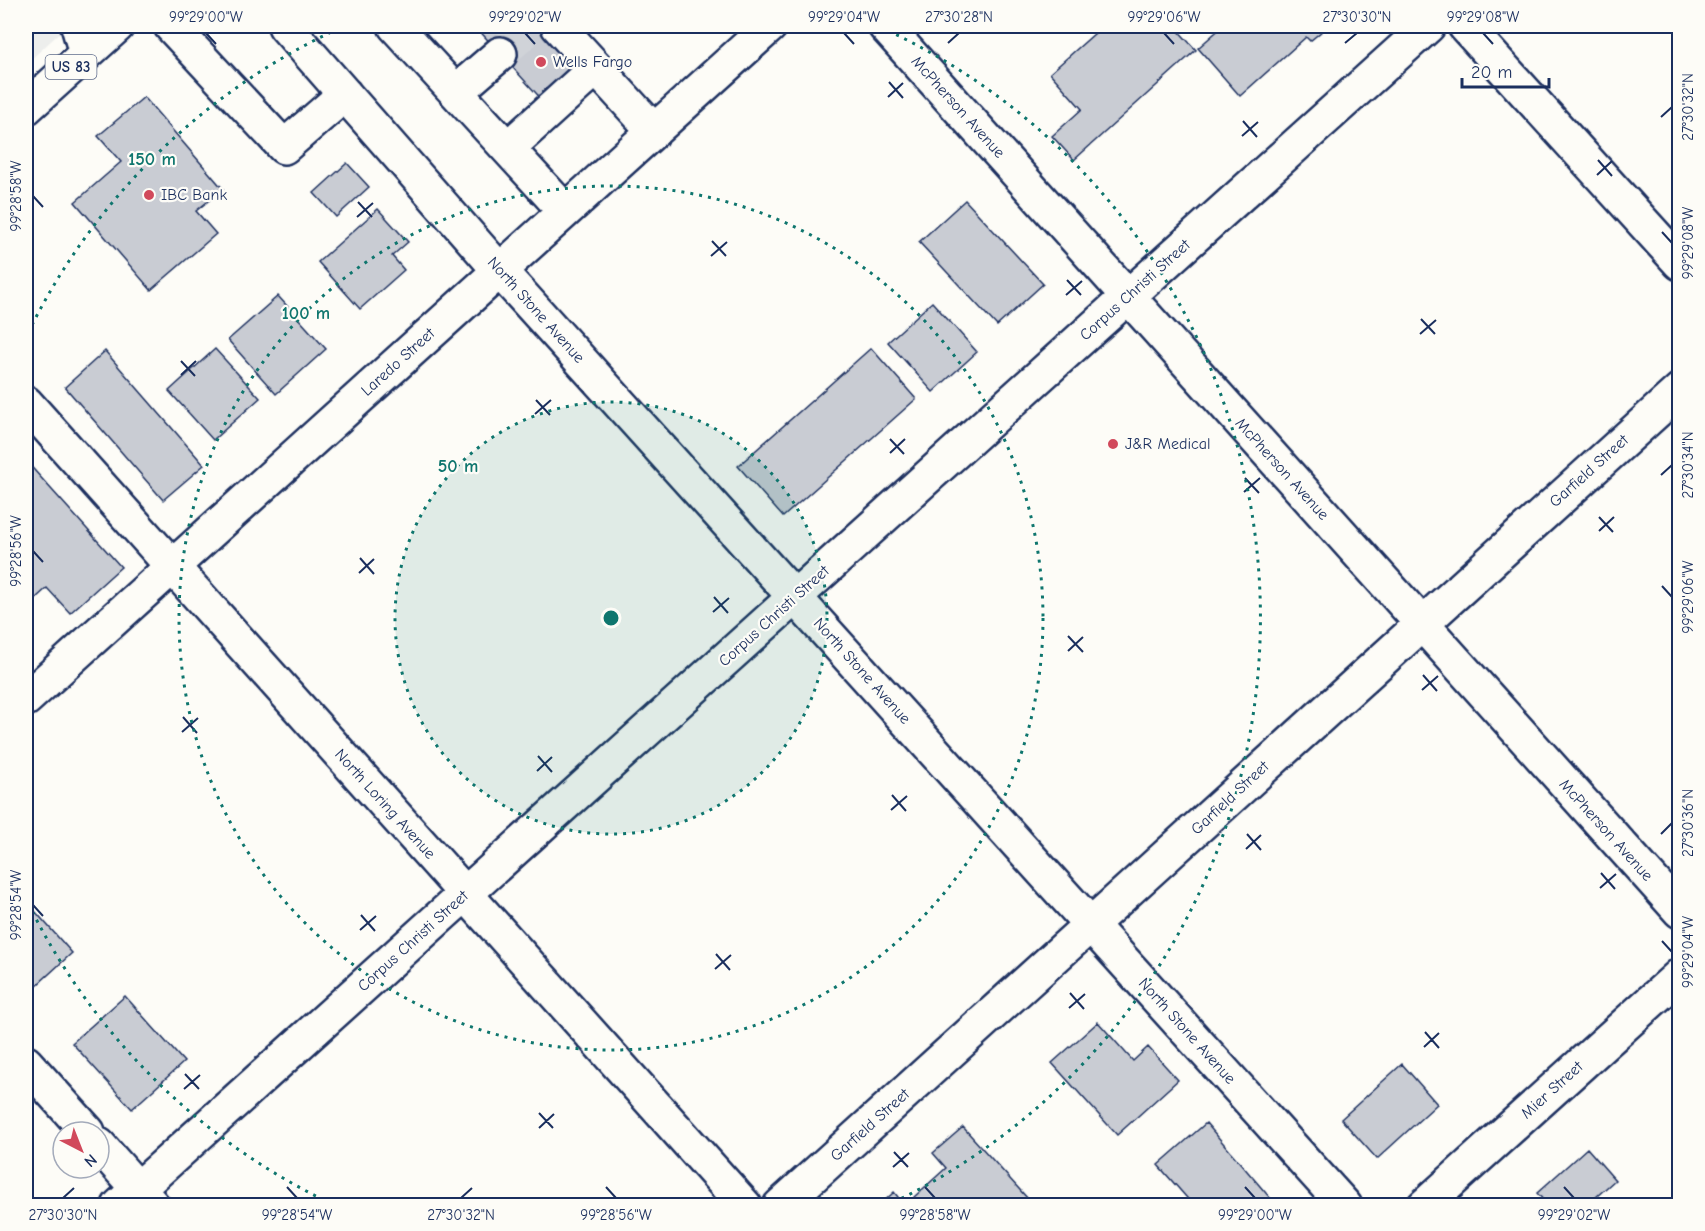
<svg xmlns="http://www.w3.org/2000/svg" width="1705" height="1231" viewBox="0 0 1705 1231" font-family="'Comic Neue',sans-serif">
	<style>
		.built { fill: #edeeec }
		.building { fill: #c9ccd3; stroke: #1b2f5e; stroke-width: 1.5 }
		.lines { fill: none; stroke-linecap: round; stroke-linejoin: round }
		.minor-tunnel { stroke: #d0d3d8; stroke-width: 33; stroke-dasharray: 33 16; stroke-linecap: butt }
		.minor-casing { stroke: #1b2f5e; stroke-width: 38 }
		.major-casing { stroke: #1b2f5e; stroke-width: 38 }
		.minor { stroke: #fdfcf7; stroke-width: 33 }
		.major { stroke: #fdfcf7; stroke-width: 33 }
		.ticks { fill: none; stroke: #1b2f5e; stroke-width: 2 }
		.ring { fill: none; stroke: #0f766e; stroke-width: 3; stroke-dasharray: 3 6 }
		.poi-dot { fill: #d1495b; stroke: #fdfcf7; stroke-width: 2 }
		.labels { text-anchor: middle; dominant-baseline: central; stroke-width: 4.5; stroke-linejoin: round; paint-order: stroke }
		.shield { fill: #fdfcf7; stroke: #5f6c8c; stroke-width: 1.5 }
		.shield-label { font-size: 15px; font-weight: bold; fill: #1b2f5e }
		.poi-label { font-size: 16px; fill: #1b2f5e; stroke: #fdfcf7; text-anchor: start }
		.street-label { font-size: 16px; fill: #1b2f5e; stroke: #fdfcf7 }
		.centre { fill: #0f766e; stroke: #fdfcf7; stroke-width: 3 }
		.ring-label { font-size: 18px; text-anchor: middle; font-weight: bold; fill: #0f766e; stroke: #fdfcf7; stroke-width: 4.5; stroke-linejoin: round; paint-order: stroke }
		.neatline { fill: none; stroke: #1b2f5e; stroke-width: 2 }
		.ticks-label { font-size: 15px; text-anchor: middle; fill: #1b2f5e }
	</style>
	<rect width="100%" height="100%" fill="#fdfcf7"/>
	<filter id="ink" filterUnits="userSpaceOnUse"><feTurbulence type="fractalNoise" baseFrequency=".0167" numOctaves="2"/><feDisplacementMap in="SourceGraphic" scale="12" xChannelSelector="R" yChannelSelector="G"/><feConvolveMatrix kernelMatrix="1 2 1 2 8 2 1 2 1" color-interpolation-filters="sRGB"/></filter>
	<g filter="url(#ink)">
		<!-- built -->
		<path class="built" d="M26,26h41l-41,38z"/>
		<!-- building -->
		<path class="building" d="M475,26h67l40,44 -37,33z
			M1103,26h71l22,24 -122,110 -22,-24 30,-27 -32,-36z
			M1223,26h105l-18,15 -4,-4 -66,59 -42,-48z
			M144,97l79,92 -27,22 20,23 -65,56 -76,-88 46,-40 -23,-26z
			M347,163l22,24 -33,30 -22,-24z
			M965,200l78,84 -46,42 -78,-84z
			M378,209l30,33 -16,14 12,14 -44,39 -42,-47z
			M278,296l48,53 -50,45 -48,-54z
			M932,302l45,50 -44,40 -45,-50z
			M871,348l45,51 -133,118 -45,-51z
			M215,349l45,49 -47,42 -44,-49z
			M105,351l99,114 -41,35 -98,-113z
			M26,461l95,106 -51,46 -23,-25 -21,19z
			M26,901l46,52 -46,42z
			M125,996l59,66 -52,47 -60,-66z
			M1098,1022l35,39 15,-14 30,33 -61,55 -65,-72z
			M1402,1064l35,40 -60,55 -36,-40z
			M1206,1123l71,83h-83l-36,-41z
			M963,1127l65,72 -8,7h-98l-8,-9 32,-29 -13,-15z
			M1587,1148l28,32 -29,26h-45l4,-4 -8,-9z
			M894,1192l11,14h-26z"/>
		<g class="lines">
			<!-- minor-tunnel -->
			<path class="minor-tunnel" d="M500,54l32,-28"/>
			<!-- minor casing -->
			<g class="minor-casing">
				<path id="minor" d="M78,26l8,27
					M171,26l113,121 61,-53
					M285,26l214,244 846,936
					M395,26l170,185
					M558,26l96,105
					M885,26l795,885
					M1465,26l215,237
					M456,92l44,-38
					M508,148l88,-80
					M26,403l719,803
					M26,699l744,-673
					M26,1063l62,69
					M99,1145l54,61
					M780,1206c301,-271 598,-545 900,-816
					M1424,1206l256,-231"/>
			</g>
			<!-- major casing -->
			<g class="major-casing">
				<path id="major" d="M26,108l91,-82
					M119,1206l1309,-1180"/>
			</g>
			<!-- minor -->
			<use href="#minor" class="minor"/>
			<!-- major -->
			<use href="#major" class="major"/>
		</g>
	</g>
	<!-- ticks -->
	<path class="ticks" d="M206,33l10,11M525,33l10,11M844,33l10,11M1164,33l10,11M1483,33l10,11M948,43l11,-10M1345,43l12,-10M889,82l14,16M888,97l15,-14M1661,117l11,-10M1243,121l14,16M1242,136l16,-14M1598,160l14,16M1597,175l15,-14M33,196l10,11M358,202l14,15M357,217l16,-14M1662,232l10,11M712,241l14,15M711,256l16,-14M1067,280l14,15M1066,295l16,-14M1421,319l14,15M1420,334l16,-14M181,361l14,15M181,375l15,-14M536,400l14,15M535,414l16,-14M890,439l14,15M890,453l15,-14M1661,475l11,-10M1245,478l14,15M1244,492l16,-14M1599,517l14,15M1599,531l15,-14M33,551l10,11M360,558l14,16M359,573l15,-14M1662,586l10,11M714,597l14,16M713,612l16,-14M1068,636l15,16M1068,651l15,-14M1423,675l14,16M1422,690l16,-14M183,717l14,16M182,732l16,-14M538,756l14,16M537,771l15,-14M892,795l14,16M891,810l16,-14M1247,834l14,16M1661,834l11,-11M1246,849l15,-14M1601,873l14,16M1600,888l16,-14M33,905l10,11M361,915l14,16M360,930l16,-14M1662,941l10,11M716,954l14,16M715,969l16,-14M1070,993l14,16M1069,1008l16,-14M1425,1032l14,16M1424,1047l15,-14M185,1074l14,15M184,1089l16,-14M539,1113l14,15M539,1128l15,-14M894,1152l14,15M893,1167l16,-14M287,1187l10,11M606,1187l10,11M925,1187l10,11M1245,1187l10,11M1564,1187l10,11M63,1198l11,-10M461,1198l11,-10"/>
	<!-- distance rings -->
	<circle cx="611" cy="618" r="216" fill="#0f766e" fill-opacity=".12"/>
	<g class="ring">
		<circle cx="611" cy="618" r="216"/>
		<circle cx="611" cy="618" r="432"/>
		<path d="M332 1204A649 649 0 0 1 28 903M28 333A649 649 0 0 1 342 27M880 27A649 649 0 0 1 890 1204"/>
	</g>
	<!-- markers -->
	<g class="poi-dot">
		<circle cx="541" cy="62" r="6"/>
		<circle cx="149" cy="195" r="6"/>
		<circle cx="1113" cy="444" r="6"/>
	</g>
	<g class="labels">
		<!-- shield labels -->
		<rect class="shield" x="45.5" y="55" width="51" height="24" rx="4.5"/>
		<g class="shield-label">
			<text x="71" y="67">US 83</text>
		</g>
		<!-- poi labels -->
		<g class="poi-label">
			<text x="553" y="62">Wells Fargo</text>
			<text x="161" y="195">IBC Bank</text>
			<text x="1125" y="444">J&amp;R Medical</text>
		</g>
		<!-- street labels -->
		<g class="street-label">
			<text transform="translate(958 107) rotate(48)">McPherson Avenue</text>
			<text transform="translate(1135 290) rotate(-42)">Corpus Christi Street</text>
			<text transform="translate(536 310) rotate(48)">North Stone Avenue</text>
			<text transform="translate(398 362) rotate(-42)">Laredo Street</text>
			<text transform="translate(1282 469) rotate(48)">McPherson Avenue</text>
			<text transform="translate(1589 471) rotate(-42)">Garfield Street</text>
			<text transform="translate(774 616) rotate(-42)">Corpus Christi Street</text>
			<text transform="translate(862 671) rotate(48)">North Stone Avenue</text>
			<text transform="translate(1230 798) rotate(-43)">Garfield Street</text>
			<text transform="translate(385 804) rotate(48)">North Loring Avenue</text>
			<text transform="translate(1606 830) rotate(48)">McPherson Avenue</text>
			<text transform="translate(413 941) rotate(-42)">Corpus Christi Street</text>
			<text transform="translate(1187 1031) rotate(48)">North Stone Avenue</text>
			<text transform="translate(1552 1090) rotate(-42)">Mier Street</text>
			<text transform="translate(870 1125) rotate(-42)">Garfield Street</text>
		</g>
	</g>
	<circle cx="611" cy="618" r="9" class="centre"/>
	<g class="ring-label">
		<text x="152" y="165">150 m</text>
		<text x="306" y="319">100 m</text>
		<text x="458" y="472">50 m</text>
	</g>
	<!-- margin -->
	<rect width="1705" height="1231" fill="none" stroke="#fdfcf7" stroke-width="66"/>
	<!-- north arrow -->
	<g transform="translate(81 1150) rotate(138)"><circle r="28" fill="#fdfcf7" stroke="#a3aaba" stroke-width="1.5"/>
	<path d="M0-4.5L10 22L0 15L-10 22Z" fill="#d1495b"/>
	<text y="-9" font-size="16" font-weight="bold" text-anchor="middle" fill="#1b2f5e">N</text>
	</g>
	<!-- scale -->
	<path d="M1462 78v9h87v-9" fill="none" stroke="#1b2f5e" stroke-width="3"/>
	<text x="1471" y="78" font-size="18" fill="#1b2f5e" stroke="#fdfcf7" stroke-width="4.5" paint-order="stroke">20 m</text>
	<rect x="33" y="33" width="1639" height="1165" class="neatline"/>
	<g class="ticks-label">
		<text x="206" y="22">99°29'00"W</text>
		<text x="525" y="22">99°29'02"W</text>
		<text x="844" y="22">99°29'04"W</text>
		<text x="959" y="22">27°30'28"N</text>
		<text x="1164" y="22">99°29'06"W</text>
		<text x="1357" y="22">27°30'30"N</text>
		<text x="1483" y="22">99°29'08"W</text>
		<text transform="translate(1688 107) rotate(-90)" y="5">27°30'32"N</text>
		<text transform="translate(16 196) rotate(-90)" y="5">99°28'58"W</text>
		<text transform="translate(1688 243) rotate(-90)" y="5">99°29'08"W</text>
		<text transform="translate(1688 465) rotate(-90)" y="5">27°30'34"N</text>
		<text transform="translate(16 551) rotate(-90)" y="5">99°28'56"W</text>
		<text transform="translate(1688 597) rotate(-90)" y="5">99°29'06"W</text>
		<text transform="translate(1688 823) rotate(-90)" y="5">27°30'36"N</text>
		<text transform="translate(16 905) rotate(-90)" y="5">99°28'54"W</text>
		<text transform="translate(1688 952) rotate(-90)" y="5">99°29'04"W</text>
		<text x="63" y="1220">27°30'30"N</text>
		<text x="297" y="1220">99°28'54"W</text>
		<text x="461" y="1220">27°30'32"N</text>
		<text x="616" y="1220">99°28'56"W</text>
		<text x="935" y="1220">99°28'58"W</text>
		<text x="1255" y="1220">99°29'00"W</text>
		<text x="1574" y="1220">99°29'02"W</text>
	</g>
</svg>
